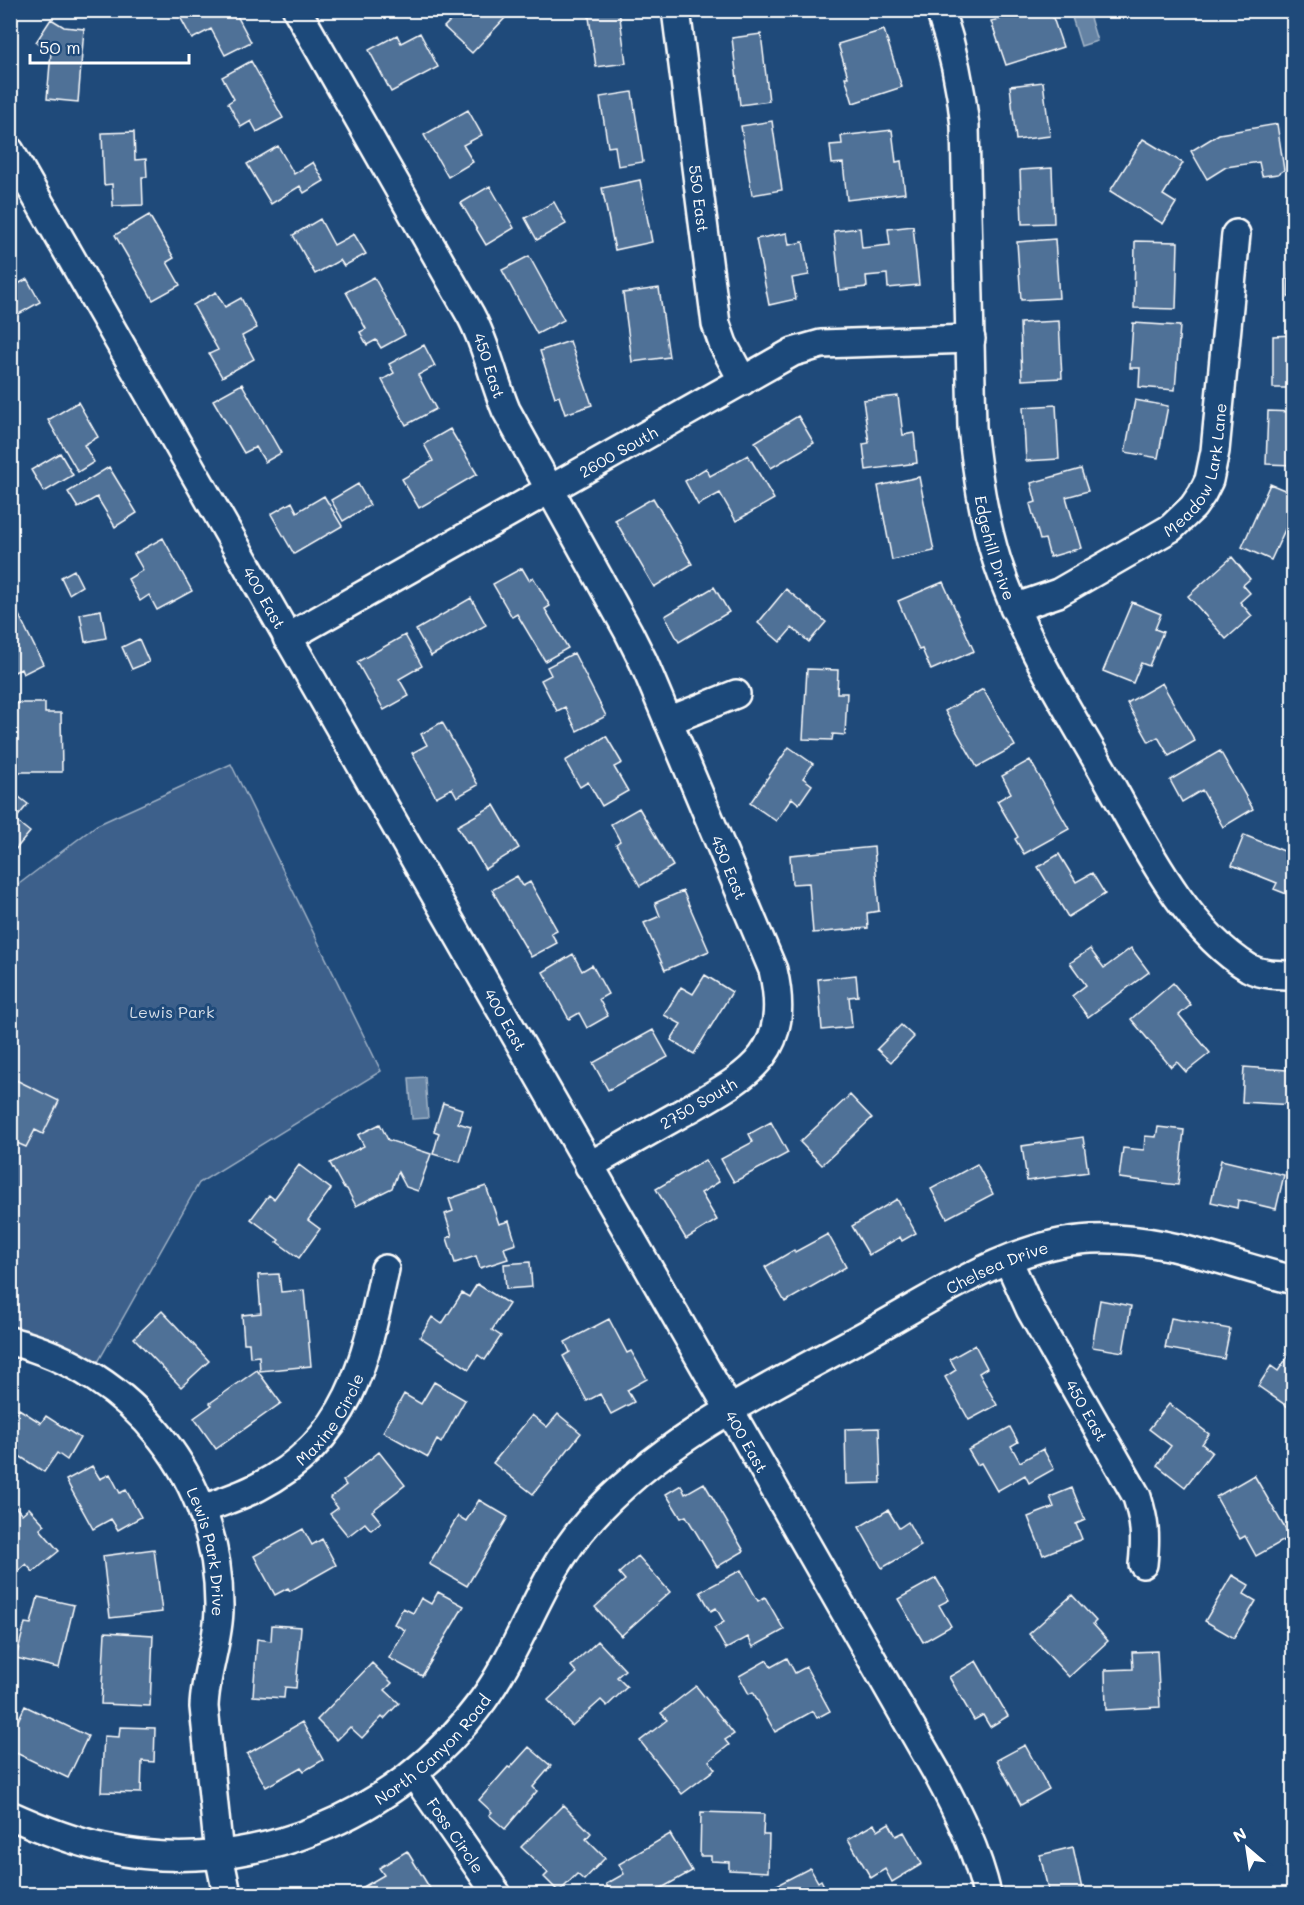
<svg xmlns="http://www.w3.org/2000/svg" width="1304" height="1905" viewBox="0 0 1304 1905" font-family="Mali,sans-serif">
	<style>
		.green { fill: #3c618b; stroke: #9eb0c5; stroke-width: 1.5 }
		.water { fill: #6583a4; stroke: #a3b5c8; stroke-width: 1.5 }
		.building { fill: #507197; stroke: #fff; stroke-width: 1.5 }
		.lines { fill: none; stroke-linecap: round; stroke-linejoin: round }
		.minor-casing { stroke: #fff; stroke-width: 32 }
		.minor { stroke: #1f4a7a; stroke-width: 27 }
		.labels { text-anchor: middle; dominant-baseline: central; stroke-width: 6; stroke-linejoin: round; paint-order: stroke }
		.street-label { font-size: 16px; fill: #fff; stroke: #1f4a7a }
		.park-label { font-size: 16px; fill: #d8dfe8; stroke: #1f4a7a }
	</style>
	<rect width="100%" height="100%" fill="#1f4a7a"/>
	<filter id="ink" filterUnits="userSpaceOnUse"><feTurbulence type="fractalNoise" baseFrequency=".0167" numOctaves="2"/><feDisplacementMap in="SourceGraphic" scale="12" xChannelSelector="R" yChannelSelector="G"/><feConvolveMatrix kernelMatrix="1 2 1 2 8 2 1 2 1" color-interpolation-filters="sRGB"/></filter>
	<g filter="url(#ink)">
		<!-- green -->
		<path class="green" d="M231,764l150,307 -182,112 -101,179 -45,-23 -42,-13v-436l86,-65z"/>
		<!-- water -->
		<path class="water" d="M1070,11h18l9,30 -16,5z
			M425,1077l3,41 -16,1 -3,-41z"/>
		<!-- building -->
		<path class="building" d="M184,10h50l17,32 -26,13 -14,-26 -19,10 -14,-26z
			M453,10h46l7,7 -34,36 -28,-26 13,-13z
			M588,10h31l7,53 -30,4z
			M997,10h26v2l5,-2h27l-4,2 12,35 -57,18 -15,-44 9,-2z
			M51,19l13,8 20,2 -6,73 -31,-3 4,-47 -15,-10z
			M884,30l18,57 -49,16 -8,-26h3l-10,-33z
			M420,33l18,34 -47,25 -22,-42 28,-15 4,8z
			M761,34l8,67 -29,4 -8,-67z
			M251,61l32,57 -26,14 -6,-11 -10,6 -13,-24 6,-4 -12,-22z
			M1043,82l7,54 -34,4 -6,-54z
			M632,92l11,70 -25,4 -3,-20 -7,1 -8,-50z
			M468,110l14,25 -19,10 10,17 -25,15 -24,-42z
			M772,121l10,69 -30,5 -11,-69z
			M1277,124l7,46 -6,4 -16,2 -3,-14 -33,5 -19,12 -16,-28 28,-17z
			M892,130l4,32 5,-1 4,32 -58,7 -4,-37 -11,1 -2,-19 12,-1 -1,-8z
			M134,132l1,28 11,-1 1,18h-5l1,28 -30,1 -1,-22 -8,1 -2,-52z
			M1143,139l40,24 -20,32 13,8 -13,21 -53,-33z
			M278,146l16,28 19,-12 11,19 -20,12 -4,-7 -29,18 -24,-40z
			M1052,168l2,55 -32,1 -2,-54z
			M640,180l12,62 -37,8 -13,-62z
			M490,186l24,42 -28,17 -25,-42z
			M554,202l12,22 -29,16 -12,-22z
			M149,215l25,43 -7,4 13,23 -27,15 -38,-65z
			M320,219l14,26 20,-11 12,20 -22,12 -4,-6 -25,14 -22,-39z
			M913,226l6,59 -31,3 -1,-14 -21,2 1,11 -27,3 -6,-59 26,-3 2,20 28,-3 -2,-16z
			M787,233l2,12 14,-3 6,33 -17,3 4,21 -27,6 -13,-66z
			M1055,239l4,59 -38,2 -4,-58z
			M1135,241l43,1 -2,67 -42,-1z
			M529,256l35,64 -27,14 -35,-64z
			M1289,257h5v40h-6z
			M10,272l8,12 9,-5 13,23 -30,17z
			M374,277l31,58 -24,13 -5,-8 -9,5 -7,-13 6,-3 -20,-37z
			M659,288l10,69 -37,5 -9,-69z
			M216,292l9,15 16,-9 16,30 -15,8 12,23 -32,18 -13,-23 9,-4 -25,-45z
			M1059,321l3,57 -40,2 -2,-57z
			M1133,323l47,3 -5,64 -36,-3 1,-19h-10z
			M1294,335v53h-21v-52z
			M570,341l22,64 -27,9 -6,-18 -4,1 -15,-46z
			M424,345l11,21 -17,9 18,34 -30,16 -24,-45 12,-7 -5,-9z
			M242,384l39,69 -16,9 -9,-15 -12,6 -31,-53z
			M898,396l5,39 11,-2 3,30 -51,7 -3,-26 6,-1 -6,-43z
			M1135,400l33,6 -10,52 -33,-6z
			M78,402l20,35 -14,8 10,17 -16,10 -30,-52z
			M1056,405l3,54 -33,2 -3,-54z
			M1268,411l26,1v53l-28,-1z
			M798,416l16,27 -43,25 -16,-26z
			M450,429l27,45 -58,34 -17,-29 31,-18 -9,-17z
			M60,453l13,22 -29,17 -13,-22z
			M748,455l26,44 -38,22 -16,-28 -22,12 -13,-24 21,-13 4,8z
			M109,467l28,46 -22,14 -18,-30 -19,11 -10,-16z
			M1081,469l7,22 -22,6 15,51 -31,9 -5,-18 -5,1 -10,-36 6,-2 -5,-19z
			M919,477l15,74 -42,9 -14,-74z
			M358,484l12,21 -27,16 -12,-21z
			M1270,484l24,10v16l-23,50 -29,-13z
			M324,496l18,30 -48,28 -23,-40 21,-12 5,10z
			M653,498l39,66 -38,23 -39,-67z
			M163,538l29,53 -35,19 -8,-15 -9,6 -12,-22 15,-9 -9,-16z
			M1232,557l18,22 -7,6 7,8 -10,9 12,14 -26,23 -38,-43z
			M522,568l7,12 4,-3 17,29 -5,3 23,39 -23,13 -28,-47 -5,3 -19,-33z
			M74,570l8,16 -13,8 -8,-17z
			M943,582l31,69 -43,19 -9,-21 -3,1 -21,-49z
			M714,587l15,25 -50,30 -14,-26z
			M786,589l40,33 -17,20 -17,-14 -12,14 -22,-19z
			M471,598l15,27 -55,31 -15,-26z
			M1132,602l29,12 -6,15 8,3 -14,34 -8,-3 -8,20 -30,-12z
			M15,607l28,57 -20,10 -2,-5 -11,5v-65z
			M101,610l5,28 -21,4 -5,-28z
			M405,635l17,31 -23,13 10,17 -25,14 -27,-48z
			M139,639l10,23 -17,7 -10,-22z
			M574,653l32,63 -29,15 -12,-24 -8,4 -16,-31 10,-5 -4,-8z
			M807,669l31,1 -1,23h10l-2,42 -12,-1 -1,6 -29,-1z
			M1162,683l33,58 -26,15 -11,-19 -9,5 -22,-39z
			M983,689l32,57 -38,21 -32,-56z
			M10,703h35v10h16l1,59h-52z
			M442,722l36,63 -21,12 -5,-9 -16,9 -24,-44 15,-8 -6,-11z
			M606,736l16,27 -8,4 14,24 -26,15 -14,-24 -8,5 -15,-26z
			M789,747l24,17 -10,14 9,7 -13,19 -7,-6 -16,23 -26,-18z
			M1220,751l33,58 -30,18 -21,-37 -20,12 -12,-22z
			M1030,760l39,69 -45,25 -9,-15 3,-2 -21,-36 14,-8 -9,-17z
			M10,790l18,14 -13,16 15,12 -20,24z
			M494,805l25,43 -34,21 -16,-27 -2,1 -10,-17z
			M639,808l34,58 -33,20 -24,-42 4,-3 -9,-17z
			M1244,835l50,20v42l-20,-8 3,-6 -45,-18z
			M874,847l5,64 -12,2 1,15 -55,5 -4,-50 -17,1 -2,-29z
			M1059,854l17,28 16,-9 13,21 -37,23 -30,-50z
			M517,876l6,10 7,-4 27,48 -6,3 6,10 -26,14 -39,-67z
			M683,891l26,60 -44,19 -21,-47 16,-7 -5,-13z
			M1131,948l18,24 -61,45 -16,-21 14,-11 -16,-22 20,-14 14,19z
			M573,954l9,17 10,-6 16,29 -9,5 9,17 -21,12 -8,-15 -10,6 -26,-47z
			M705,975l27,17 -38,62 -23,-14 10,-16 -17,-9 17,-28 12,7z
			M856,975l2,21 -9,1 3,30 -30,3 -4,-51z
			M1173,983l18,22 -12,10 31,38 -24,19 -9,-10 -6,5 -40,-48z
			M901,1025l13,12 -23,25 -14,-13z
			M653,1030l15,27 -60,33 -15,-27z
			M1288,1062h6v43l-52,-3 2,-35 43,3z
			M10,1077l49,24 -16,33 -8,-4 -9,17 -16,-7z
			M850,1095l22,23 -50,47 -22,-23z
			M443,1103l19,6 -4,14 13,4 -11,35 -27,-8 6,-21 -5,-2z
			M771,1122l17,31 -54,29 -13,-23 32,-17 -4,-8z
			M380,1124l8,16 43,14 -13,37 -12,-4 -8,-15 -6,16 -36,18 -9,-17 -4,-2 -13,-24 34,-17 -6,-11z
			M1158,1127l26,3 -6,55 -59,-7 4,-30 21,2 1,-14 11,1z
			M1083,1137l5,35 -61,9 -5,-35z
			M705,1160l14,22 -18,11 16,27 -31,19 -30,-50z
			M1221,1160l63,15 -8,34 -38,-9 -1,8 -26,-6z
			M977,1164l16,30 -46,24 -16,-29z
			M299,1165l32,24 -23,31 12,9 -21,29 -22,-16 2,-2 -28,-21 18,-24 5,4z
			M486,1186l13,38 10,-3 7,23 -12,4 4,11 -28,9 -4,-12 -21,7 -8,-25 5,-2 -7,-22 8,-3 -4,-12z
			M897,1199l19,34 -14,8 -2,-4 -31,18 -17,-29z
			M828,1234l18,33 -61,35 -20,-35 29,-17 1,2z
			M530,1262l2,25 -26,2 -2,-25z
			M279,1274l2,18 23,-2 7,76 -51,5 -1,-15 -9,1 -1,-14h-5l-2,-28 19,-2 -3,-38z
			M477,1284l32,20 -17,26 9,6 -16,24 -7,-5 -9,14 -49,-32 12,-20 10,7 20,-31 7,4z
			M1100,1300l31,6 -8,46 -31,-5z
			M162,1311l47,50 -28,26 -47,-49z
			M1171,1318l59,11 -6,30 -59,-11z
			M609,1319l18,34 4,-2 16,28 -20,11 7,12 -23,12 -11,-20 -13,7 -24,-45 7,-4 -5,-10z
			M975,1345l12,23 -8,5 18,32 -28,15 -24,-43 11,-7 -6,-11z
			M1291,1352l3,2v57l-36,-25 13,-20 7,5z
			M257,1370l24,33 -65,46 -22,-31 18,-13 -2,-2z
			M434,1382l31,18 -24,43 -4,-3 -9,17 -45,-25 21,-38 17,10z
			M1169,1404l40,30 -7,10 10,8 -27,35 -28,-22 14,-19 -22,-17z
			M19,1409l22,14 5,-7 34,22 -13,22 -10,-7 -13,19 -34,-22v-27z
			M558,1414l23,19 -48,61 -40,-31 39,-48 15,12z
			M1010,1427l8,15 -7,4 9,16 23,-13 11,20 -25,14 -4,-8 -28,16 -16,-28 -4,2 -9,-15z
			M879,1428l2,55 -35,1 -1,-55z
			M379,1452l26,33 -33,26 9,11 -10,8 -6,-7 -17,13 -18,-22 8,-6 -8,-10 16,-13 -3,-4z
			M92,1466l8,13 10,-5 10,19 6,-3 15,27 -23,13 -7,-11 -18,10 -27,-49z
			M1254,1475l36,62 -34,19 -11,-20 -5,3 -24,-42z
			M704,1483l40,68 -27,16 -31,-51 -5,2 -15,-24 15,-9 4,9z
			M1072,1488l13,32 -9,4 6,15 -39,16 -15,-38 26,-10 -4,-10z
			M479,1500l29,17 -41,69 -38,-22 29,-48 8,5z
			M10,1501l12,13 7,-6 16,17 -5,4 19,22 -26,21 -7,-8 -7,6 -9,-9z
			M888,1510l11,18 9,-6 13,24 -39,22 -23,-41z
			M303,1529l9,16 10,-6 14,26 -46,26 -2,-3 -13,7 -21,-39z
			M154,1549l8,63 -52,6 -7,-62z
			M638,1556l32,36 -49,44 -26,-29 30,-27 -6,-7z
			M741,1570l17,31 7,-4 19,33 -31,17 -5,-10 -22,12 -12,-21 10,-6 -8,-14 -5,3 -11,-19z
			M1232,1575l17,10 -5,9 12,7 -22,37 -29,-17z
			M936,1578l13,22 -10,5 12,21 -28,16 -25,-43z
			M438,1592l26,14 -42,70 -33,-18 16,-28 -11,-6 9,-16 10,5 8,-15 10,6z
			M1072,1595l24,26 -3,3 15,17 -39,36 -40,-43z
			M38,1597l36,8 -15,63 -43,-10 9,-35 6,1z
			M272,1625l29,2 -5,61 -11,-1 -1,11 -31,-2 4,-57 14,2z
			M105,1632l48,3 -3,71 -49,-2z
			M598,1641l27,29 -8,7 10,10 -20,19 -6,-6 -29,26 -24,-26 29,-27 -6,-7z
			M1157,1651l3,56 -54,3 -1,-40 28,-1 -1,-17z
			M787,1658l8,15 11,-6 24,44 -13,7 -4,-7 -38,21 -22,-40 -4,2 -10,-18 28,-16 4,7z
			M976,1661l32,55 -18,11 -7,-12 -9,5 -25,-43z
			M372,1663l20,20 -7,7 14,13 -15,16 -2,-2 -20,21 -12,-11 -13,13 -20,-20z
			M696,1686l38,48 -9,6 4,5 -20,16 6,8 -33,25 -42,-53 27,-21 -6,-7z
			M25,1706l63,30 -20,42 -58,-28v-13z
			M302,1722l21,38 -19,11 -3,-4 -35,20 -19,-33z
			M120,1727l35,1 -1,34 -12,-1 -1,32 -40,-1 3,-56 15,1z
			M1025,1745l24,44 -28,16 -24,-45z
			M529,1747l22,19 -18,21 4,4 -32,38 -16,-14 3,-3 -13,-12 29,-33 2,1z
			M563,1805l28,28 -5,6 19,19 -21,22 -7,-6 -18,18 -15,-15 4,-4 -27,-26z
			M701,1812l63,2 -1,21h6l-1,37 -39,-2v-8l-18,-1v-5h-11z
			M889,1823l7,13 8,-4 18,32 -30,18 -7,-13 -14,9 -23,-39 26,-15 4,6z
			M670,1834l22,37 -41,23h-39l-6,-10 18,-10 -5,-10z
			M1073,1847l10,47h-34l-9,-39z
			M407,1851l24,39 -8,4h-72l33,-19 -5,-7z
			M810,1868l8,14 3,-2 7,14h-48l-5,-8z
			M23,1889l25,5h-26z"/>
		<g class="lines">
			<!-- minor casing -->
			<g class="minor-casing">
				<g id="minor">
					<path id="s1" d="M297,10l174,306c16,30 22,63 35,94l122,221 15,30 130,309c20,86 -27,106 -91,143 -31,17 -62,35 -93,53"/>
					<path id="s2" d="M676,10l40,314 7,20 20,37"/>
					<path id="s3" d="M940,10c13,39 21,76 25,116l7,301c5,45 11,90 25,134 24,73 64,137 102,203 39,67 82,163 150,204 13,7 30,7 45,7"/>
					<path id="s4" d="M10,151l927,1622c21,39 40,78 50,121"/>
					<path id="s5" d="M1014,608l44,-15 113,-65 22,-21 9,-13 7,-14 6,-29 21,-217"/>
					<path id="s6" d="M287,638l506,-286 28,-8 150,-5"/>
					<path d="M668,721l68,-27"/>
					<path id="s7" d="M1008,1260l22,49 107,188c8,26 9,39 6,67"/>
					<path id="s8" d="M10,1341c124,31 210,139 209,267 0,33 -14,65 -15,99l15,148 8,39"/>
					<path id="s9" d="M203,1509c18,-7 38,-13 55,-22 92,-47 108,-127 127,-218"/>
					<path id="s10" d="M414,1774l83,120"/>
					<path id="s11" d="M10,1815c31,14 62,26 94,33 144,32 293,-30 379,-148 41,-57 57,-124 105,-178 75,-85 181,-134 279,-188 68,-37 145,-91 224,-95 71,-4 135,25 203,41"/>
				</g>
			</g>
			<!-- minor -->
			<use href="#minor" class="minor"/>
		</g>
	</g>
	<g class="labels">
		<!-- street labels -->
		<g class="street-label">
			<text stroke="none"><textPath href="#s2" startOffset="190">550 East</textPath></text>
			<text stroke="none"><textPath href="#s1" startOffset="405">450 East</textPath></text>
			<text stroke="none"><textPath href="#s6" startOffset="380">2600 South</textPath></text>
			<text stroke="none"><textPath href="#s5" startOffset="243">Meadow Lark Lane</textPath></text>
			<text stroke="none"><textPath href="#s3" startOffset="543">Edgehill Drive</textPath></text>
			<text stroke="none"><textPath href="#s4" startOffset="514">400 East</textPath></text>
			<text stroke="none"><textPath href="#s1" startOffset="962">450 East</textPath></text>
			<text stroke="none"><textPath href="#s4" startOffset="1000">400 East</textPath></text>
			<text transform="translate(698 1103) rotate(-30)">2750 South</text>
			<text stroke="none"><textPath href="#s11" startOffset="1222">Chelsea Drive</textPath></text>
			<text stroke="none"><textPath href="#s7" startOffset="170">450 East</textPath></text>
			<text stroke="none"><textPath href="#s9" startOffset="160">Maxine Circle</textPath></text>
			<text stroke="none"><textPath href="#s4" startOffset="1486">400 East</textPath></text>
			<text stroke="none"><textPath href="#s8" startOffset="308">Lewis Park Drive</textPath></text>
			<text stroke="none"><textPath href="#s11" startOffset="459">North Canyon Road</textPath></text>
			<text stroke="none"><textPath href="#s10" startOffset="74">Foss Circle</textPath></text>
		</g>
		<!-- park labels -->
		<g class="park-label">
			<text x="172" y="1011">Lewis Park</text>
		</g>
	</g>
	<!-- margin -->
	<rect width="1304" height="1905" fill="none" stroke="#1f4a7a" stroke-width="36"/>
	<rect x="18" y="18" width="1268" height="1869" fill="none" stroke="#fff" stroke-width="2" filter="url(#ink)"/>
	<!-- north arrow -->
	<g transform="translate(1247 1848) rotate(331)" stroke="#1f4a7a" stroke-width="4.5" paint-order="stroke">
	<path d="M0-4.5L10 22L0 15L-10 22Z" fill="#ffffff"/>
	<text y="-9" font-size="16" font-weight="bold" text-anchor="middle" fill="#ffffff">N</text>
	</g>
	<!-- scale -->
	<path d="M30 54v9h159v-9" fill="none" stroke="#ffffff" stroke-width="3"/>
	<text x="39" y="54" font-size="18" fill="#ffffff" stroke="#1f4a7a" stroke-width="4.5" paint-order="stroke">50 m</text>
</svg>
